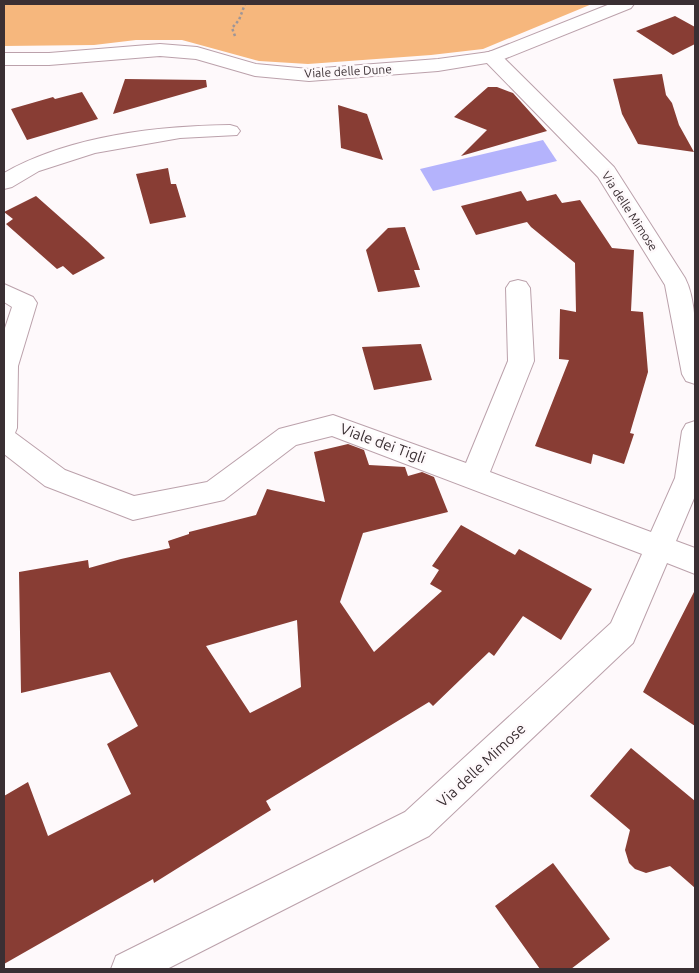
<svg xmlns="http://www.w3.org/2000/svg" width="699" height="973" viewBox="0 0 699 973" font-family="Ubuntu,sans-serif">
	<style>
		.forest { fill: #f6b77d }
		.water { fill: #b4b3fc }
		.building { fill: #883d34; fill-rule: evenodd }
		.lines { fill: none; stroke-linecap: round; stroke-linejoin: round }
		.street-casing { stroke: #bba1ab; stroke-width: 2 }
		.secondary-casing { stroke: #bba1ab; stroke-width: 2 }
		.path { stroke: #9d9598; stroke-width: 2.5; stroke-dasharray: 2.5 2.5; stroke-linecap: butt }
		.street { fill: #fff; fill-rule: evenodd }
		.secondary { fill: #fff; fill-rule: evenodd }
		.labels { text-anchor: middle; dominant-baseline: central; stroke-width: 5; stroke-linejoin: round; paint-order: stroke }
		.far-street-label { font-size: 12px; fill: #3a2f33; stroke: #fef9fb }
		.street-label { font-size: 15px; fill: #3a2f33; stroke: #fef9fb }
	</style>
	<rect width="100%" height="100%" fill="#fef9fb"/>
	<!-- forest -->
	<path class="forest" d="M4,4h588l-109,45 -52,6 -123,9 -49,-3 -77,-21h-46l-42,5 -90,1z"/>
	<!-- water -->
	<path class="water" d="M543,140l14,21 -124,30 -13,-22z"/>
	<!-- building -->
	<path class="building" d="M675,16l20,11v17l-22,11 -37,-24z
		M662,74l4,21 6,8 7,22 15,27 -56,-8 -16,-30 -9,-35z
		M125,79l81,1 1,7 -94,27z
		M488,87h9l16,6 34,38 -86,25 26,-26 -33,-13z
		M82,92l16,27 -71,21 -16,-31 42,-12 2,2z
		M338,105l29,9 16,46 -42,-12z
		M168,168l3,16h5l10,33 -36,7 -14,-50z
		M521,191l6,10 29,-7 6,9 18,-3 32,48 22,2 -3,61 12,1 5,60 -18,61 4,1 -10,30 -31,-10 -2,10 -56,-18 34,-86 -10,-1 1,-50 16,3 -1,-49 -44,-36 -4,-5 -51,13 -15,-29z
		M36,196l52,46 17,16 -32,17 -10,-9 -6,3 -51,-45 7,-5 -9,-7z
		M405,227l15,43h-6l6,17 -42,5 -12,-42 22,-22z
		M421,344l11,36 -58,10 -12,-43z
		M348,444l16,6 5,15 36,2 3,9 14,-4 12,5 14,35 -85,21 -23,69 34,50 68,-61 -12,-7 9,-14 -7,-4 29,-41 54,30 4,-6 73,40 -31,51 -38,-24 -29,40 -5,-4 -56,54 -4,-4 -163,99 5,9 -117,73 -1,-4 -149,85v-168l24,-14 20,54 83,-42 -24,-50 31,-18 -28,-54 -89,21 -2,-121 69,-12 1,8 32,-9 49,-11 -2,-7 21,-7v-2l67,-17 11,-26 58,13 -11,-50zM297,620l4,67 -51,26 -44,-67z
		M695,590v136l-52,-34z
		M631,748l64,53v87l-25,-22 -24,7 -11,-4 -6,-6 -4,-13 5,-20 -40,-34z
		M553,863l57,76 -39,30h-31l-45,-63z"/>
	<g class="lines">
		<!-- street casing -->
		<g class="street-casing">
			<path id="street" d="M492,51l7,2 115,114 71,111c14,27 10,75 10,106l-9,-3 -4,-7 -17,-89 -67,-108 -113,-116 -2,-4 2,-4z
				M230,125l7,2 3,4 -3,4 -57,3 -85,15 -56,18 -27,16 -8,2v-16c65,-37 152,-47 226,-48z
				M518,280l8,2 4,6 4,73 -44,111 161,60 24,-54 7,-47 4,-7 9,-3v75l-19,45 19,7v26l-28,-11 -34,80 -204,193 -262,133h-56l5,-13 289,-144 206,-189 31,-69 -310,-118 -36,9 -72,55 -91,20 -88,-34 -41,-32v-123l8,-24 -8,-5v-18l29,13 4,6 -19,63 -1,62 -2,5 50,37 69,26 73,-14 72,-53 54,-14 133,48 42,-102 -2,-73 4,-6z"/>
		</g>
		<!-- secondary casing -->
		<g class="secondary-casing">
			<path id="secondary" d="M610,4h24l-3,4 -132,53 -61,10 -129,10 -54,-5 -59,-17 -36,-3 -111,9h-45v-12h45l111,-9 37,3 59,17 53,5 129,-10 51,-7z"/>
		</g>
		<!-- path -->
		<path class="path" d="M235,36l-3,-8 7,-8 6,-16"/>
		<!-- street -->
		<use href="#street" class="street"/>
		<!-- secondary -->
		<use href="#secondary" class="secondary"/>
	</g>
	<g class="labels">
		<!-- far-street labels -->
		<g class="far-street-label">
			<text transform="translate(348 71) rotate(-3)">Viale delle Dune</text>
			<text transform="translate(630 211) rotate(57)">Via delle Mimose</text>
		</g>
		<!-- street labels -->
		<g class="street-label">
			<text transform="translate(383 443) rotate(20)">Viale dei Tigli</text>
			<text transform="translate(481 765) rotate(-43)">Via delle Mimose</text>
		</g>
	</g>
	<!-- border -->
	<rect width="699" height="973" fill="none" stroke="#3a2f33" stroke-width="10"/>
</svg>
